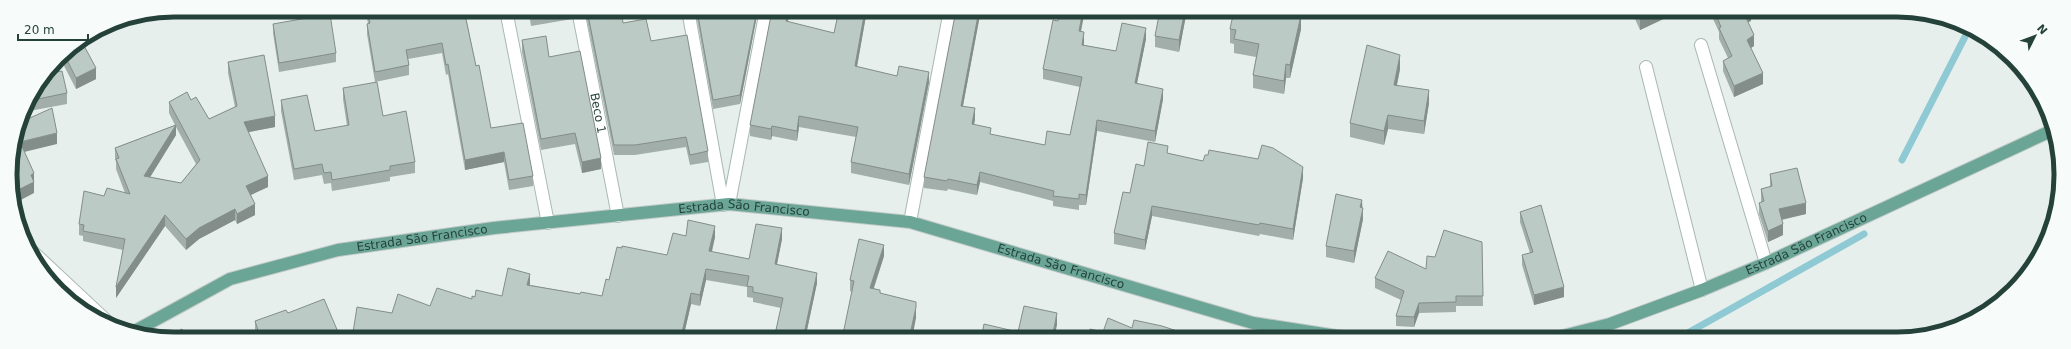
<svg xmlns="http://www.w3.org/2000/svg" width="2071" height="349" viewBox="0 0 2071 349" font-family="'DejaVu Sans',sans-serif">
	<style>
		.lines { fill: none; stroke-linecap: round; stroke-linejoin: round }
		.stream { stroke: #8ec9d4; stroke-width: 7 }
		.minor-casing { stroke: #a8b8b2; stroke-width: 14 }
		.major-casing { stroke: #c2cac8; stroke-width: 14 }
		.minor { stroke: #fff; stroke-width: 12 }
		.major { stroke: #6aa596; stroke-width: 12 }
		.wall { fill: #a1aea9; fill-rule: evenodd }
		.shaded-wall { fill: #838d89 }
		.building { fill: #bbcac4; stroke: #838d89 }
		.labels { text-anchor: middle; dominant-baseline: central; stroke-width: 3; stroke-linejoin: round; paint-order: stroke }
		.street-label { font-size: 12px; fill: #24423a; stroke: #f7fbf9 }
		.rim { fill: none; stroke: #24423a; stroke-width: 5 }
	</style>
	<rect width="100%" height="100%" fill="#e6efeb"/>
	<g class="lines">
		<!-- stream -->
		<path class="stream" d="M1902,160l68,-133
			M1677,339l187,-105"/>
		<!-- minor casing -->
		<g class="minor-casing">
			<g id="minor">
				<path d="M506,10l42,213"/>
				<path id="s1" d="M578,10l40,206"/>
				<path d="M688,10l35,195"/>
				<path d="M1701,45l65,218"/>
				<path d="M1646,67l56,223"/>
				<path d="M729,204l37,-194"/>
				<path d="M910,222l40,-212"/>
				<path d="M33,252l77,72"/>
			</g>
		</g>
		<!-- major casing -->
		<g class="major-casing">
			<g id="major">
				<path id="s2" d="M135,331l95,-52 108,-29 156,-22 235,-24 181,18 343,101 103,16"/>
				<path id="s3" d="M1551,339l59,-15 92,-34 64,-27 287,-133"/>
			</g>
		</g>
		<!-- minor -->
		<use href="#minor" class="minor"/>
		<!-- major -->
		<use href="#major" class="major"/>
	</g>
	<!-- wall -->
	<path class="wall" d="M365,10h104v8h-3l10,48 15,62 42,48v10l-24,4 -5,-28 -39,8 -17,-96 -2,1 -4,-22 -34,6 1,6v10l-34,7 -8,-48v-10l1,-1z
		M515,10h57v9l-41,7 -2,-13 -13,2z
		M585,10h36l2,13 28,18 57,110v11l-18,3 -4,-18 -51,8h-21z
		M697,10h61l-18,94 -27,5 -16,-90z
		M839,10h28l-10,57 40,9 32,6 -20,103 -58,-12v-11l5,-25 -57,-10 -2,14 -25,-5 -1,4 -21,-4v-11l38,-103 46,11z
		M1160,10h27l-8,42 -24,-5v-11z
		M1631,10h43v4l-34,16z
		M1709,10h42v11l-3,1 6,24 -3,2 12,36 -29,13 -11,-26v-10l5,-3 -9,-19v-7z
		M979,19l-16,87 12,13 -1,6 17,10 54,10 25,-10 10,-48 -37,-8v-10l38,-37 3,11v2l32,6 30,-12 -9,44 26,16 -8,43 -58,-11 -11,74h-7v5l-26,-4v-5l-73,-19 -3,13 -29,-6 -1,2 -23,-3v-11z
		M273,24l63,29v9l-57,10 -6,-39z
		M1230,29h71l-11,49h-4l-2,16 -31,-6v-13l3,-18 -22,-4v-9l-4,-1z
		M522,40l27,17 52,112 -19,4 -7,-29 -34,6 -19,-98z
		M82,42l14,37 -20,10 -14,-27v-6z
		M228,62l47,65 -27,5 20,55 -17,8 4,20 -18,9 -2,-4 -36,19 -13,11 -21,-24 -49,72 7,-48 -40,-9v-5l-4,-1v-11l25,-28 21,-3 -9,-24v-7l-1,-3v-11l60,-23 -6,-12v-11l22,-2 18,19 26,-12 -7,-34zM176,127l20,37 -15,19 -31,-6 26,-42z
		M2017,64l3,2 23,39 -1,1z
		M1400,69l-3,16 32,18 -5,31 -36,-5 -4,16 -34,-8v-14z
		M47,74l20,19v11l-43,8 3,-10z
		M343,88l40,28 32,46v11l-25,4v4l-58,10 -1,-8 -7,1 -2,-9 -28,5 -13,-69v-11l34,31 32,-5 -4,-27z
		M1168,154l35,7 100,17 -10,62 -33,-6 -1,2 -107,-20 -7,34 -31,-6v-11l16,-40 14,-27z
		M1770,174l36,40 -24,6 1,15 -15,7 -9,-28v-11l2,-1v-13l9,-2z
		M1362,208l1,11 -9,44 -28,-6v-11z
		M1520,212l44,85 -30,8 -12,-40v-10l8,-2 -10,-31z
		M686,236l29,1 -3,15 37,7 33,-20 -5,25 40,19 -11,52 -32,4 7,-31 -28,-6v-4l-6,-1v-10l-41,-7 -6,26 -9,-2 -8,34 -291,-25 80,-14 3,-2 27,-1 28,-11 50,9 22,2 7,-16 58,-25z
		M1482,242l1,64h-27v6l-37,1 -5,14 -18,-1v-10l5,-16 -26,-12v-10l51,-9 9,-12z
		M884,256l-10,32 42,30 -66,-27v-11z
		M288,313l53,26h-84l-2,-7v-11z"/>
	<!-- shaded-wall -->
	<path class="shaded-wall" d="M757,10h1l-18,94v-9z
		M788,10h2l-4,22v-11z
		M865,10h2l-12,67v-11z
		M979,10h2l-20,106v-10z
		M1083,10h2l-6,32v-11z
		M1185,10h2l-8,42v-12z
		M1658,10h16v4l-34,16v-11z
		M1751,10v11l-7,3v-11z
		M1301,15v14l-11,49v-13z
		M1146,28v11l-11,54v-10z
		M1084,32v11l-2,12v-10z
		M1754,35v11l-7,4v-10z
		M1400,55v14l-6,30v-14z
		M1286,64v14l-2,16v-13z
		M96,68v11l-20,10v-11z
		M929,72v10l-20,103v-11z
		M1763,73v11l-29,13v-11z
		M1163,89v10l-8,43v-11z
		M1429,90v13l-5,31v-13z
		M975,108v11l-3,16v-11z
		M1388,115v14l-4,16v-14z
		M275,116v11l-31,6v-11z
		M799,116v11l-2,14v-10z
		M1097,120v11l-11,74v-10z
		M176,125v10l-32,52v-11z
		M772,126v10l-1,4v-11z
		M57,133v11l-37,9v-11z
		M504,152v10l-39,8v-10z
		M601,158v11l-19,4v-11z
		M1303,167v11l-10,62v-11z
		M980,172v10l-3,13v-10z
		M34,173v20l-19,10 -1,-11 17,-17z
		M268,176v11l-22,10v-11z
		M1362,200l1,19 -9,44v-12l6,-44z
		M1806,203v11l-27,6v-11z
		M255,204v11l-18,9v-10z
		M1152,206v10l-7,34v-10z
		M235,209v11l-36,19 -13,11v-11l13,-11z
		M165,215v11l-49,72v-11z
		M1783,224v11l-15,7v-11z
		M715,226v11l-6,25v-11z
		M782,228v11l-7,35v-10z
		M884,245v11l-14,43v-11z
		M706,269v11l-6,26v-11z
		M817,273v10l-12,56 -1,-5z
		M530,274v10l-3,11v-10z
		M1564,287v10l-30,8v-10z
		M691,293v11l-8,35 -2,-2z
		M1419,303v10l-5,14v-10z
		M916,307v11l-4,21h-3z
		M1057,313v12l-3,14h-2z"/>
	<!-- building -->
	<path class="building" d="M367,10h97l12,56 3,-1 12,63 32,-5 10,53 -24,4 -5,-28 -39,8 -17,-96 -2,1 -4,-22 -36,7 3,15 -34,7 -8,-48 3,-1z
		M530,10h34l-33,6z
		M587,10h34l2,13 23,-4 5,22 36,-6 21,116 -18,4 -4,-18 -51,8h-21z
		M697,10h60l-17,85 -27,5z
		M772,10h16l-2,11 48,12 5,-23h26l-10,56 42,10 2,-10 30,6 -20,102 -58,-12 7,-35 -59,-11 -2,15 -25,-5 -1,3 -21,-4z
		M956,10h23l-18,96 14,2 -3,16 19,4 -1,6 55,11 2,-14 23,4 12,-58 -39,-8 10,-49 5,1 2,-11h23l-4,21 5,1 -2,13 34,6 6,-28 24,5 -11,55 28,6 -8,42 -58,-11 -11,75 -7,-1v5l-26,-3 1,-5 -74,-19 -3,13 -29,-6 -1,2 -23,-4z
		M1160,10h25l-6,30 -24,-4z
		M1234,10h40l27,5 -11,50 -4,-1 -2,17 -31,-6 6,-31 -25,-5 2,-9 -6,-1z
		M1636,10h22l-18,9z
		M1714,10h37l-7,3 10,22 -7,5 16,33 -29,13 -11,-25 9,-5 -13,-28 2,-1z
		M330,14l6,39 -57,10 -6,-39z
		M546,36l3,21 31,-6 21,107 -19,4 -7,-29 -34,6 -19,-99z
		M82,42l14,26 -20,10 -12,-24z
		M1367,45l33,10 -6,30 35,5 -5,31 -36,-6 -4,16 -34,-8z
		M264,55l11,61 -31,6 24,54 -22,10 9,18 -18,10 -2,-5 -36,19 -13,11 -21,-24 -49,72 9,-48 -42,-8 1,-6 -5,-1 5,-33 20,5 3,-8 23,6 -14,-35 3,-1 -4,-10 61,-23 -32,51 37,7 19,-23 -31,-58 18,-10 4,8 5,-3 13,22 28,-13 -9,-44z
		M62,71l5,22 -39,8 19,-27z
		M377,82l6,34 23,-5 9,51 -25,4v4l-58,10 -1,-8 -7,1 -2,-9 -28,5 -13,-69 26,-5 8,36 34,-6 -6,-37z
		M52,108l5,25 -37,9 14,31 -3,2 3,7 -20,10 -4,-28 11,-42z
		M1148,142l20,4 -1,7 36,8 2,-6h3l1,-5 49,9 4,-14 11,3 30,19 -10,62 -33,-6 -1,2 -107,-19 -7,34 -31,-7 9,-41 7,1 6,-29 8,2z
		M1797,168l9,35 -27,6 4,15 -15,7 -9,-28 5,-2 -3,-12 11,-3 -2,-12z
		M1336,194l26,6 -2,7 3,1 -9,43 -28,-5z
		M1541,205l23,82 -30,8 -12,-40 11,-3 -13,-40z
		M688,220l27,6 -6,25 40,8 7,-35 26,4 -7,36 42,9 -13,61 18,5h-48l9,-41 -30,-6v-5l-6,-1 2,-10 -43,-7 -6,26 -9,-2 -10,44 6,2h-335l5,-32 35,6 6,-19 32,12 7,-18 35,11v-3l3,1 1,-7 26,6 6,-28 22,6 -3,11 53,9 1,-2 21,4 4,-17 3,1 8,-33 5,1v-2l45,9 6,-22 13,3z
		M1444,230l38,12 1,54h-27v6l-37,1 -5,14 -18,-1 8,-25 -29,-13 13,-27 38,18 1,-13 8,1z
		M859,239l25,6 -14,43 10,2v3l36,9v5l-7,32h-67l12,-58 -4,-1z
		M324,299l17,40h-80l-6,-18 31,-11 2,3z
		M1024,306l33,7 -5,25 3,1h-74l3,-15 34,8z
		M1108,318l24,10 2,-8 28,6 36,12 1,-1 9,2h-120l2,-10 13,3z
		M182,329l4,10h-20v-1z"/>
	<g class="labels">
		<!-- street labels -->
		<g class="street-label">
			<text stroke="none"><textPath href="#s1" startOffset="105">Beco 1</textPath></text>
			<text stroke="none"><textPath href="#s2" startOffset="629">Estrada São Francisco</textPath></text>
			<text stroke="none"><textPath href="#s2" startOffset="305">Estrada São Francisco</textPath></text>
			<text stroke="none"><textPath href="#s3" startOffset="273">Estrada São Francisco</textPath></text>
			<text stroke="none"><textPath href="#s2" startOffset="953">Estrada São Francisco</textPath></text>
		</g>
	</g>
	<!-- crop -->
	<path d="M0 0H2071V349H0ZM174 17H1897A157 157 0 0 1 2054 174V175A157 157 0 0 1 1897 332H174A157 157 0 0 1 17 175V174A157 157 0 0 1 174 17Z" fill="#f7fbf9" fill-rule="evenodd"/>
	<path class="rim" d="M174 17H1897A157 157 0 0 1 2054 174V175A157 157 0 0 1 1897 332H174A157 157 0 0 1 17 175V174A157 157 0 0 1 174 17Z"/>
	<!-- north arrow -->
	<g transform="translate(2035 36) rotate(48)" stroke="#f7fbf9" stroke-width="3" paint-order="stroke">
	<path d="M0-3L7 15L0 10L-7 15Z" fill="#24423a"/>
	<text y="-6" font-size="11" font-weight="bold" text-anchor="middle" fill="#24423a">N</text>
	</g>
	<!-- scale -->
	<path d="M18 34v6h70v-6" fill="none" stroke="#24423a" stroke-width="2"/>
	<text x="24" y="34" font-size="12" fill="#24423a" stroke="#f7fbf9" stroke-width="3" paint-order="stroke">20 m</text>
</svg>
